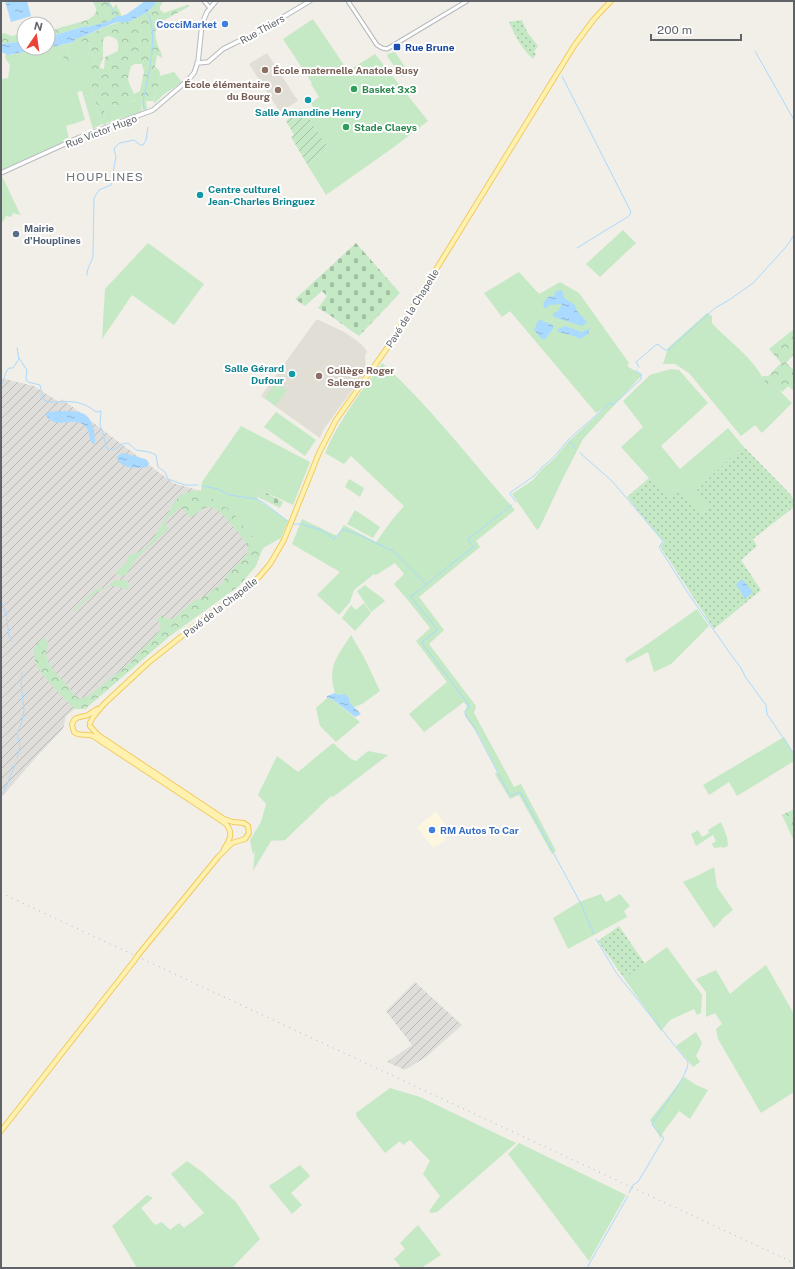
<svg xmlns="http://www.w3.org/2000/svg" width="795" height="1269" viewBox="0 0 795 1269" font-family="'Public Sans',sans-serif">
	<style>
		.commercial { fill: #fef7e0 }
		.industrial { fill: url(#industrial-furrows) }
		.education { fill: #e1ded6 }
		.grass { fill: #c5e8c5 }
		.forest { fill: url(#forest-crowns); fill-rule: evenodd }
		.cemetery { fill: url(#cemetery-stones) }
		.park { fill: url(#park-dots) }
		.garden { fill: url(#garden-furrows) }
		.water { fill: url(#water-ripples) }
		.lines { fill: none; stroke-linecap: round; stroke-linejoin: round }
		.stream { stroke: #aadaff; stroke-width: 1 }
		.tertiary-casing { stroke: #b5b8bc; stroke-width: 5 }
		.secondary-casing { stroke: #b6babf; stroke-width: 5.5 }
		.primary-casing { stroke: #f2c960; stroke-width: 6 }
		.tertiary { stroke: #fff; stroke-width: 3 }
		.secondary { stroke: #fff; stroke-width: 3.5 }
		.primary { stroke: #fff2af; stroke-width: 4 }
		.rail { stroke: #b6b7b8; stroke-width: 1; stroke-dasharray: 1 5; stroke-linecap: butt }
		.primary-bridge-casing { stroke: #f2c960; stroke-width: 6; stroke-linecap: butt }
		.primary-bridge { stroke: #fff2af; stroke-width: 4 }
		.shop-dot { fill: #3f7fe0; stroke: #fff; stroke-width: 1.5 }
		.transit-dot { fill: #1a4fb4; stroke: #fff; stroke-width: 1.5 }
		.education-dot { fill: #8d6e63; stroke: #fff; stroke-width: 1.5 }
		.leisure-dot { fill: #2e9e5b; stroke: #fff; stroke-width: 1.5 }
		.culture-dot { fill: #0f9aa8; stroke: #fff; stroke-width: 1.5 }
		.service-dot { fill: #5c6f8a; stroke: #fff; stroke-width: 1.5 }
		.labels { text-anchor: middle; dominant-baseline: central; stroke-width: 4; stroke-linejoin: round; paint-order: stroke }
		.shop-label { font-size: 10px; font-weight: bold; fill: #366cbe; stroke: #fff; text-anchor: end }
		.street-label { font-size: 10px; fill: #5f6368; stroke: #fff }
		.transit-label { font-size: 10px; font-weight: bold; fill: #164399; stroke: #fff; text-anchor: start }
		.education-label { font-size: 10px; font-weight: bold; fill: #785e54; stroke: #fff; text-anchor: start }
		.leisure-label { font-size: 10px; font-weight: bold; fill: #27864d; stroke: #fff; text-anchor: start }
		.culture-label { font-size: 10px; font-weight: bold; fill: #0d838f; stroke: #fff }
		.service-label { font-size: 10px; font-weight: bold; fill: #4e5e75; stroke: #fff; text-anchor: start }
		.quarter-label { font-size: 12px; letter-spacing: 1px; fill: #70757a; stroke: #fff }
	</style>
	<defs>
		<pattern id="industrial-furrows" width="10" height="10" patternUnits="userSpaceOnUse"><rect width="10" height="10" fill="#e0deda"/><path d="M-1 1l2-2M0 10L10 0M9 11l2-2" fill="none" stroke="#b9b8b5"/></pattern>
		<pattern id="forest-crowns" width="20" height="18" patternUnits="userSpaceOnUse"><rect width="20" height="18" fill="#c5e8c5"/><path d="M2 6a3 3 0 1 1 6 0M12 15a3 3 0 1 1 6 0" fill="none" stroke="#a3c0a4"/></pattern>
		<pattern id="cemetery-stones" width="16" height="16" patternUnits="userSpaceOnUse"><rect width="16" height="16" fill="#c5e8c5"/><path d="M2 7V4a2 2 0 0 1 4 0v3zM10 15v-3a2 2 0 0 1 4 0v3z" fill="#a3c0a4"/></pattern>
		<pattern id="park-dots" width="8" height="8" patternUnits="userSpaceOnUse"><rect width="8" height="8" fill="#c5e8c5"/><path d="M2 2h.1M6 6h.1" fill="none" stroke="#a3c0a4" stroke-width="1.8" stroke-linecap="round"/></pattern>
		<pattern id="garden-furrows" width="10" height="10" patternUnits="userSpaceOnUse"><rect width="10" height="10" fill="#c5e8c5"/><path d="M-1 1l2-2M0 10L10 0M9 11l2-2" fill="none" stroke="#a3c0a4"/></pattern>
		<pattern id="water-ripples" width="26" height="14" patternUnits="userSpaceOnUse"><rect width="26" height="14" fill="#aadaff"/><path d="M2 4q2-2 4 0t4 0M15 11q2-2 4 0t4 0" fill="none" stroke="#8eb4d2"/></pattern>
	</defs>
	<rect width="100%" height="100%" fill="#f1efe8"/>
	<!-- commercial -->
	<path class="commercial" d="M436,812l12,16 -6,4 4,8 -13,8 -16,-21z"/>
	<!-- industrial -->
	<path class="industrial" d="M1,378l33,8 25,16 3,-3 111,84 28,8 29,19 33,38 -97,89 -81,72h-10l-9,7 -3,13 -25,26 -37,43z
		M415,982l47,43 -36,32 -21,13 -18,-8 25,-17 -26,-34z"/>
	<!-- education -->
	<path class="education" d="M267,53l31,48 -18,11 -31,-48z
		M316,320h3l27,13 15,11 6,7 -2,5 1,15 -42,58 -4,9 -59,-42z"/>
	<!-- grass -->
	<path class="grass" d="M313,19l35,52 27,-17 53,67 -34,26 -68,48 -19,-31 22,-15 -24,-37 9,-3 -3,-6 8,-6 -8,-13 1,-1 -29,-44z
		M83,41l5,1 7,20c-2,3 -4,6 -4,9 -2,14 7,39 11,53l-9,5 -11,-38 -5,1 8,28 -19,6 3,13 -67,31 -1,-91 7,-1 2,-13 -5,-7 1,-4 3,1 48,-9 1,2 4,1v5l5,14 2,-14 -2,-6 4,-4v-1l3,-1 4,3h2z
		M395,52l14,21 -7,4 -15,-21 1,-2z
		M174,72l8,10 -19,13 -8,8 -2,-2 2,-4 5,-21z
		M138,98l3,2 1,12 -35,11 1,-2 -3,-4 -2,-15 3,-1 9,5 17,-4z
		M1,177l2,1 17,36v1l-7,-2 -2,4 -5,-1 -3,6 -2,-2z
		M623,230l13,13 -36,34 -14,-13z
		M148,243l56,41 -30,41 -42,-30 -30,44 3,-50z
		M519,272l20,22 21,-12 19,11 50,70 -2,3 15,9 -59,64 -21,41 -22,47 -3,3 -25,-36 21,-14 9,-11 12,-10 14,-17 39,-36 -11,7 -86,-102 -8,6 -18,-24z
		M707,313l5,3v7c19,21 43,35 54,62l11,3 15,15 -30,30 -7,-8 -14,11 -52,-63 -14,-9h-12l5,-16z
		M382,363c50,45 89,98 133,147l-39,31 4,6 -61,50 25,33 -15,14 47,62 -2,7 40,74 7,-3 35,67 -4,3 -33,-59 -9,4 -15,-25 3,-2 -19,-37 -14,-19v-5l2,-5 -3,-4 -40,30 -15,-18 38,-32 -31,-41 14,-13 -23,-29 -13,-15 10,-10 -9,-11 -19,12 -2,-1 -20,16 -4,12 -11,13 -22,-20 23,-23 -48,-28 10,-25 35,17 7,-11 32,17 16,-22 12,-14 -53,-50 -7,8 -19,-11c14,-33 36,-61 57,-90z
		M671,369l8,1 29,33 -47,43 19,23 48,-41 15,18 -46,44 15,17 -13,8 -22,-26 -10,9 -46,-51 22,-20 -20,-26 27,-26z
		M276,382l11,8 -12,16 -10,-8z
		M276,412l40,28 -11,16 -41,-29z
		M241,426l69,36 -17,43 -32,-15 -4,9 31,22 -7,17 -18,10 -33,-38 -29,-19 1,-9z
		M349,479l15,9 -4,9 -15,-10z
		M355,510l25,17 -7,11 -26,-14z
		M164,520l3,3 -2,2 4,4 -27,24 -6,6 -10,16 -5,1 -6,-3 11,-10 2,-5v-2c22,-6 25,-17 36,-36z
		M115,580h10l3,2 1,5 -2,2c-5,0 -8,-3 -12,-3 -17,1 -30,16 -41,26l-2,-1 24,-22 12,-2z
		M365,585c6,6 14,9 20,16l-14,11 -14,-21z
		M364,603l7,10 -16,18 -13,-13 9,-13 5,5z
		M697,609l12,17 -38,38 -17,8 -6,-20 -21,11 -2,-4 24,-16z
		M351,635l13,22 16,34 -18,13 -8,3 -15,-12 -4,-2c-8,-27 2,-36 16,-58z
		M327,698l5,1 28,23 -24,20 -16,-16 -4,-18z
		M784,737l10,17v7l-57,35 -8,-14 -20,13 -6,-10z
		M333,743l18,16 5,2 12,-10 20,4 -55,42 -2,-1 -46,44c-5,1 -9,0 -14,1l-18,30 2,-20 -2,4 -3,-15 11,-18 5,-18 -8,-9 19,-39 21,16z
		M721,822l6,15 1,9 -5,2 -1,-1 -8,1 -2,-4 4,-3 -3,-6 -17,11 -5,-12 7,-4 4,7 7,-4 -1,-3z
		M714,867l3,20 16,23 -11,9v1l-8,8 -31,-46 14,-6z
		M601,894l5,8 14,-8 10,12 -6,5 3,6 -59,32 -15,-31 26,-16z
		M667,947l35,48 -1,18 -4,2 -3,-6 -24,11 -9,11 -37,-53z
		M766,965l28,49v78l-33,21 -43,-74 -2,-10 6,-5 -7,-11 -9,4v-25l-10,-13 20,-9 14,24 19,-16z
		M696,1032l6,11 -6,13 4,6 -7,5 -17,-21z
		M684,1077l12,8 12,5 -18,29 -11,-8 -17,23 -1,5 -11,-19z
		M390,1088l30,9 96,46 -79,69 -6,1 -2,-2 11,-15 -17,-22 7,-13 -20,-21 -7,5 -3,-4 -15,12 -28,-36 -1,-4z
		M519,1143l107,52 -37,66 -81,-107z
		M187,1161l14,10 35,31 24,37 -28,29h-95l-25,-42 35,-31 6,3 -12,10 14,17 7,-3 8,8 9,-7 5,5 20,-15 -33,-39z
		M300,1165l10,11 -19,17 11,12 -10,9 -23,-28z
		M418,1225l23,30 -20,13h-23l2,-2 -6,-7 11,-10 -5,-6z"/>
	<!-- forest -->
	<path class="forest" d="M92,1h17l4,7 3,-4 6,12h-5l-8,5 -21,6 -2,-1 -38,11v-5c6,-2 12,-5 19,-6 11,-4 40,-7 25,-25z
		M157,1h7l-4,5v4l4,3 23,-8 3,1 -31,17c-8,9 -1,23 3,32v3l-5,-3 -2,12c3,2 5,4 5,8 0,5 -5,22 -7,26h-7l1,8 -4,2 -2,-11 -3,-2c-12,7 -19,12 -32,3l-3,1 2,15 3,4 -3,4 -3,-1c-4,-14 -13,-39 -11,-53 0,-3 2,-6 4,-9l-7,-20 -5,-1 -3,4h-2l-4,-3 1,-3 17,-6 13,-6 38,-13 6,-3zM109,36c9,2 10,6 9,15l-13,6 -1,12 -4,-1v-2l3,-9v-17l2,-3zM135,64h7l2,8 -4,19 -6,3 -5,-11 -1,-5 3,-12z
		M4,33l8,3 12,-3v8l-23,3v-10z
		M71,43l1,1 -5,4 5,16 -2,5 -3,-1 -5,-14v-5h-4l-1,-3z
		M794,329v25l-8,9 8,7v21l-6,-5 -6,6 -5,-4 -11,-3 -4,-9h6l13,-13 -12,-14z
		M191,491h10l29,19 33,38 -7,18 -17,20 -69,50 -85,73h-10l-12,-11 -24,-28 -4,-7 -1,-15 9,-11 6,7c-10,14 8,30 17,40 3,4 8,12 13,14 4,1 8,-2 12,-4l42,-34c7,-12 24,-21 28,-34l-4,-7 5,-4 5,4h6l21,-18 11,-5 18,-14 4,-7 19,-19 2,-7 -1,-5c-7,-9 -26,-35 -36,-37 -8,-1 -15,7 -20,11l-10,-11 -16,14 -1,-1 9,-16 6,-8z
		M794,809v32l-12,-26z"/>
	<!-- cemetery -->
	<path class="cemetery" d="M356,243l44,50 -41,43c-14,-9 -26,-20 -41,-28l9,-12 -5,-5 -17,15 -10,-7z
		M261,490l22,12 -3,6 -22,-11z"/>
	<!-- park -->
	<path class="park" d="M522,20l5,12 11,14 -4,6 2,2 -3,5c-11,-10 -18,-23 -24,-37z
		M743,446l48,49 3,6v6l-41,32 4,7 -16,14 20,30 -47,39 -54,-83 4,-4 -37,-45 22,-19 18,20 10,-9 23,26 11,-8 -14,-17z
		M619,926l26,38 -21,14 -26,-37z"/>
	<!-- garden -->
	<path class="garden" d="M298,111l3,4 4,-3 24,37 -22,15 -16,-27 3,-2 -8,-14z"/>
	<!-- water -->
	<path class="water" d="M5,1h22l4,15 -20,6z
		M145,1h12c-6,11 -19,16 -29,21 -4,1 -6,0 -9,0 -4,0 -9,3 -12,4 -11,4 -20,10 -32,13l-1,3 -26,6v-11l38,-11 2,1 21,-6 8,-5h5l5,-2z
		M24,41v7h22l-38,7 -7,-3v-8z
		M560,290l3,2 1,6 11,7 2,6 10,11 -5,4 -28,-9 -1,-3 5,-3 4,-7 -13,1 -2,3h-3l-1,-5 5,-6 6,-1 1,-4z
		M540,320l13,5v4l-9,11 -2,-1 -8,-9 4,-9z
		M565,326l17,6 8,-4 -2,6 -8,5 -6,-3 -16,-4v-3z
		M58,411c15,1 30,-3 35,16 1,5 2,10 2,16l-2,1c-5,-5 -3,-13 -8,-18 -12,-11 -27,5 -39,-10v-2l3,-2z
		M123,453l22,6 3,2 1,3 -2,3c-11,2 -24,2 -30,-8v-3z
		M742,579l11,13 -8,7 -9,-15z
		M335,693l4,2 6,-1 4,4v4l12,12 -6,3 -23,-18 -5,-1v-2z"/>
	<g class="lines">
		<!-- stream -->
		<path class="stream" d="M108,1l8,15
			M755,51l39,69
			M562,76l69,136 -2,4 -52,32
			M144,109l-1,-8c4,-21 18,-72 3,-89
			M87,275c0,-9 5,-12 6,-19l1,-58 5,-8 12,-5 5,-29 -2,-6 1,-3 5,-4 14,-3 6,5h3l3,-5 2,-13
			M19,358l8,12 -1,9 2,3 12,3 3,14 3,2c4,1 6,1 10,1 16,-1 27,-1 40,10l5,-1 -1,13 7,25 7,1 8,-6 6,-1 8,7 13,2 7,3 2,12 7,5 3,7 17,6h13
			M639,367l-3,-5 21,-18 2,1 6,5h3l47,-42 14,-8 24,-17 33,-36 8,-12
			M1,386c4,-6 3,-13 8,-18h4l6,-9 -2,-11
			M569,441l7,8
			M580,453l32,28 51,60 -4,6 29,46 41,59 12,16 5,10 20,27 1,9 27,40
			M202,486l16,3 11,6 28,4 7,4 25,19
			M516,502l-6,-8 1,-2 23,-16 8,-9 11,-9 16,-19 41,-36 3,2 28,-26v-5l-5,-3 1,-1
			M512,505l-44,34 5,8 -60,48 -3,1 27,33 -1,2 -14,11 1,2 45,60 1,3 -4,4v3l10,15 34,65 2,2 8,-4 2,1 60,111 13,30
			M293,524h8l20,6 13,9 9,-10 16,6 34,16 33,33
			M1,601l6,15
			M7,619l2,17 3,6
			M17,758l3,-12 -3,-12 4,-9 3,-14 -3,-28 1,-10
			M3,794l12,-29
			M596,939l21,35 71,88c1,12 -27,48 -35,60l-1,3 12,13 -26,44 -5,3 -4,8
			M587,1268l41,-72"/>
		<!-- tertiary casing -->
		<g class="tertiary-casing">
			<path id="tertiary" d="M204,1l6,7
				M348,1l29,44 5,3 5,1 80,-48"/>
		</g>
		<!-- secondary casing -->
		<g class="secondary-casing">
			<path id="secondary" d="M197,63l11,-1 15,-13 40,-20 47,-28
				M1,173l77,-35 75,-28 35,-30 6,-7 4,-11 4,-38 5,-12 9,-11"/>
		</g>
		<!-- primary casing -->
		<g class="primary-casing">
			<path id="primary" d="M97,709c-3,2 -6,4 -9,6 -7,3 -14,0 -16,10l2,7c6,5 13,1 19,4l132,87c9,9 5,17 -1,26
				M90,723l3,-6 11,-13 44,-41 39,-31 56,-41 16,-14 11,-13 14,-24 35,-87 17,-33 54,-76 184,-298 20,-27 17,-18
				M90,726l8,9 126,84 9,3 11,1 4,3 1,7 -4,6 -13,4 -14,14 -79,97
				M1,1131l133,-170"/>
		</g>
		<!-- tertiary -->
		<use href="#tertiary" class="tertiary"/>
		<!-- secondary -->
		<use href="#secondary" class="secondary"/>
		<!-- primary -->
		<use href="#primary" class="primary"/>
		<!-- rail -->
		<path class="rail" d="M1,893l793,370"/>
		<!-- primary-bridge casing -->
		<g class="primary-bridge-casing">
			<path id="primary-bridge" d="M134,961l5,-7"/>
		</g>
		<!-- primary-bridge -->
		<use href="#primary-bridge" class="primary-bridge"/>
	</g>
	<!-- markers -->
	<g class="shop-dot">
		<circle cx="225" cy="24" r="4"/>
		<circle cx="432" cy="830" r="4"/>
	</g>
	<rect class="transit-dot" x="393" y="43" width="8" height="8" rx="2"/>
	<g class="education-dot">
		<circle cx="265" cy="70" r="4"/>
		<circle cx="278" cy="90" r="4"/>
		<circle cx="319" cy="376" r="4"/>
	</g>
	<g class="leisure-dot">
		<circle cx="354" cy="89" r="4"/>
		<circle cx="346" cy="127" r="4"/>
	</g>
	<g class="culture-dot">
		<circle cx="308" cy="100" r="4"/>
		<circle cx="200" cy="195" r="4"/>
		<circle cx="292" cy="374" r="4"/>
	</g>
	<circle class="service-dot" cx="16" cy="234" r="4"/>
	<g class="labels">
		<!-- shop labels -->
		<g class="shop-label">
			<text x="217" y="24">CocciMarket</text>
			<text x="440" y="830" text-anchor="start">RM Autos To Car</text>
		</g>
		<!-- street labels -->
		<g class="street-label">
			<text transform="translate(262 29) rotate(-29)">Rue Thiers</text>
			<text transform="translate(101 131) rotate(-21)">Rue Victor Hugo</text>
			<text transform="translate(412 308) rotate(-58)">Pavé de la Chapelle</text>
			<text transform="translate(220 607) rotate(-38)">Pavé de la Chapelle</text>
		</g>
		<!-- transit labels -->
		<g class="transit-label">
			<text x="405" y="47">Rue Brune</text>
		</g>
		<!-- education labels -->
		<g class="education-label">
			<text x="273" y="70">École maternelle Anatole Busy</text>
			<text x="270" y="84" text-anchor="end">École élémentaire<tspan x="270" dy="12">du Bourg</tspan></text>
			<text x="327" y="370">Collège Roger<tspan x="327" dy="12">Salengro</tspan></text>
		</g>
		<!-- leisure labels -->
		<g class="leisure-label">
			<text x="362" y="89">Basket 3x3</text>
			<text x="354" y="127">Stade Claeys</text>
		</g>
		<!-- culture labels -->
		<g class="culture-label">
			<text x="308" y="112">Salle Amandine Henry</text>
			<text x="208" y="189" text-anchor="start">Centre culturel<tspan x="208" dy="12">Jean-Charles Bringuez</tspan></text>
			<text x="284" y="368" text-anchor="end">Salle Gérard<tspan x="284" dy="12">Dufour</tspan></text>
		</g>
		<!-- service labels -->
		<g class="service-label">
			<text x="24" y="228">Mairie<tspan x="24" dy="12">d'Houplines</tspan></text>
		</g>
		<!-- quarter labels -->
		<g class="quarter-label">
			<text x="105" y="177">HOUPLINES</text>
		</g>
	</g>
	<!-- border -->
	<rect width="795" height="1269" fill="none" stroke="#5f6368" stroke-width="4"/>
	<!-- north arrow -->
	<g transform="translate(36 36) rotate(13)"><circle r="19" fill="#ffffff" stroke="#bfc1c3"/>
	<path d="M0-3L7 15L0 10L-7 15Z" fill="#ea4335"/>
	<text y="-6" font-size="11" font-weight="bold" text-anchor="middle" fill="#5f6368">N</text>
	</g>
	<!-- scale -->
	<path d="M651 34v6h90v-6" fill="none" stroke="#5f6368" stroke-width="2"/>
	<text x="657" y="34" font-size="12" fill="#5f6368" stroke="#ffffff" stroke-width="3" paint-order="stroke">200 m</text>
</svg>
